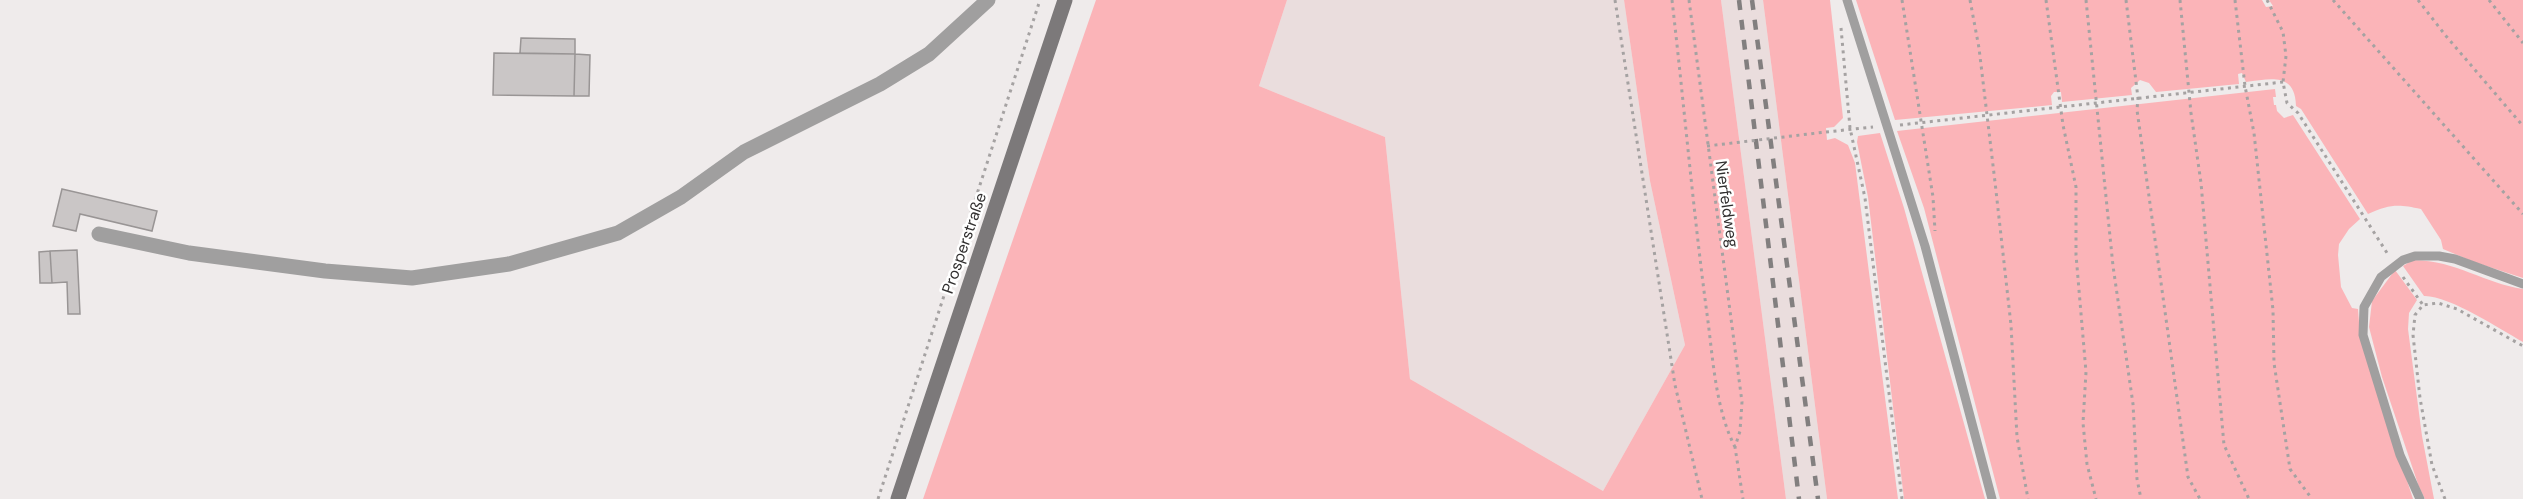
<svg xmlns="http://www.w3.org/2000/svg" width="2523" height="499" viewBox="0 0 2523 499" font-family="'DM Sans',sans-serif">
	<style>
		.built { fill: #eadddd }
		.green { fill: #fbb4b8 }
		.building { fill: #cac6c6; stroke: #999595; stroke-width: 1.5 }
		.lines { fill: none; stroke-linecap: round; stroke-linejoin: round }
		.path { stroke: #a5a2a2; stroke-width: 3; stroke-dasharray: 3 4.5; stroke-linecap: butt }
		.service { stroke: #a09f9f; stroke-width: 9 }
		.minor { stroke: #a09f9f; stroke-width: 15 }
		.secondary { stroke: #7c797a; stroke-width: 15 }
		.rail { stroke: #827f7f; stroke-width: 4.5; stroke-dasharray: 10 10; stroke-linecap: butt }
		.path-bridge { stroke: #a5a2a2; stroke-width: 3; stroke-dasharray: 3 4.5; stroke-linecap: butt }
		.labels { text-anchor: middle; dominant-baseline: central; stroke-width: 5; stroke-linejoin: round; paint-order: stroke }
		.street-label { font-size: 16px; fill: #312f2f; stroke: #fff }
	</style>
	<rect width="100%" height="100%" fill="#efebeb"/>
	<!-- built -->
	<path class="built" d="M1287,0h337l26,181 35,164 -82,146 -193,-112 -25,-242 -126,-51z
		M1721,0h42l64,499h-41z"/>
	<!-- green -->
	<path class="green" d="M1096,0h191l-28,86 126,51 25,242 193,112 82,-146 -35,-164 -26,-181h97l65,499h-863z
		M1763,0h67l13,118 -9,9 -8,1 1,12 8,-2 13,7 7,18 43,336h-71z
		M1856,0h406l4,7 7,-1 -4,-6h254v278l-49,-16 -31,-13 -2,-9 -20,-31c-23,-5 -31,-5 -53,5l-67,-105 -5,-3c-1,-34 -25,-27 -50,-24l-4,-9 -4,1 1,10 -83,8 -7,-9 -9,-3 -9,8 1,7 -70,7 -1,-10h-7l-3,4 1,9 -157,15z
		M2275,89l1,8h-3l1,8h2l1,6 7,7 9,-3 67,104 -11,10 -10,15 -1,11 3,32 11,21 6,1 2,26 53,164h-413l-76,-291 -27,-77z
		M1880,133l24,75 81,291h-81l-36,-302 -11,-55 1,-6z
		M2413,260c45,1 70,23 110,29v53c-23,-13 -75,-47 -99,-46l-21,-30z
		M2395,270l22,30 -8,13 -1,16 14,107 12,63h-9l-6,-12 -37,-110 -13,-50 3,-26z"/>
	<!-- building -->
	<path class="building" d="M521,38l54,1v15l-55,-1z
		M494,53l81,1 -1,42 -81,-1z
		M575,54l15,1 -1,41h-15z
		M62,189l95,22 -5,20 -72,-17 -4,17 -23,-5z
		M77,250l3,64h-12l-1,-32 -15,1 -2,-32z
		M50,251l2,32h-12l-1,-31z"/>
	<g class="lines">
		<!-- path -->
		<path class="path" d="M1615,0l60,385 27,114
			M1672,0c12,104 21,209 35,314 6,43 8,94 28,133
			M1689,0l53,402 -2,29 -5,16 8,52
			M1902,0l31,197 2,34
			M1970,0l9,48 16,134 16,143 6,112 11,62
			M2046,0l17,125 13,62v68l10,117 -3,51 4,41 9,35
			M2086,0l27,266 20,138 4,75 4,20
			M2126,0l12,98 -1,12 51,367 12,22
			M2180,0l11,113 10,70 23,262 25,54
			M2235,0l10,86 9,47 19,177 1,53 16,106 22,30
			M2267,0l16,32 3,24 -3,26 4,21 11,10 91,143
			M2333,0l190,214
			M2418,0l28,36 77,90
			M2489,0l34,43
			M1841,28l9,100 15,70 37,301
			M1900,125l383,-43
			M1826,132l47,-5
			M2403,277l20,28
			M878,499l162,-499
			M2445,499l-13,-34 -12,-67 -7,-63 2,-20 8,-10 15,-2 19,6 66,37"/>
		<!-- service -->
		<path class="service" d="M1847,0l78,246 67,253
			M2420,499l-20,-44 -37,-120 1,-28 17,-30 22,-17 12,-4h24l16,3 68,25"/>
		<!-- minor -->
		<path class="minor" d="M99,234l90,19 136,18 87,7 97,-14 109,-31 63,-36 63,-45 136,-68 49,-30 59,-54"/>
		<!-- secondary -->
		<path class="secondary" d="M898,499l167,-499"/>
		<!-- rail -->
		<path class="rail" d="M1739,0l60,499
			M1752,0l66,499"/>
		<!-- path-bridge -->
		<path class="path-bridge" d="M1707,146l119,-14"/>
	</g>
	<g class="labels">
		<!-- street labels -->
		<g class="street-label">
			<text transform="translate(1727 204) rotate(82)">Nierfeldweg</text>
			<text transform="translate(964 243) rotate(-71)">Prosperstraße</text>
		</g>
	</g>
</svg>
